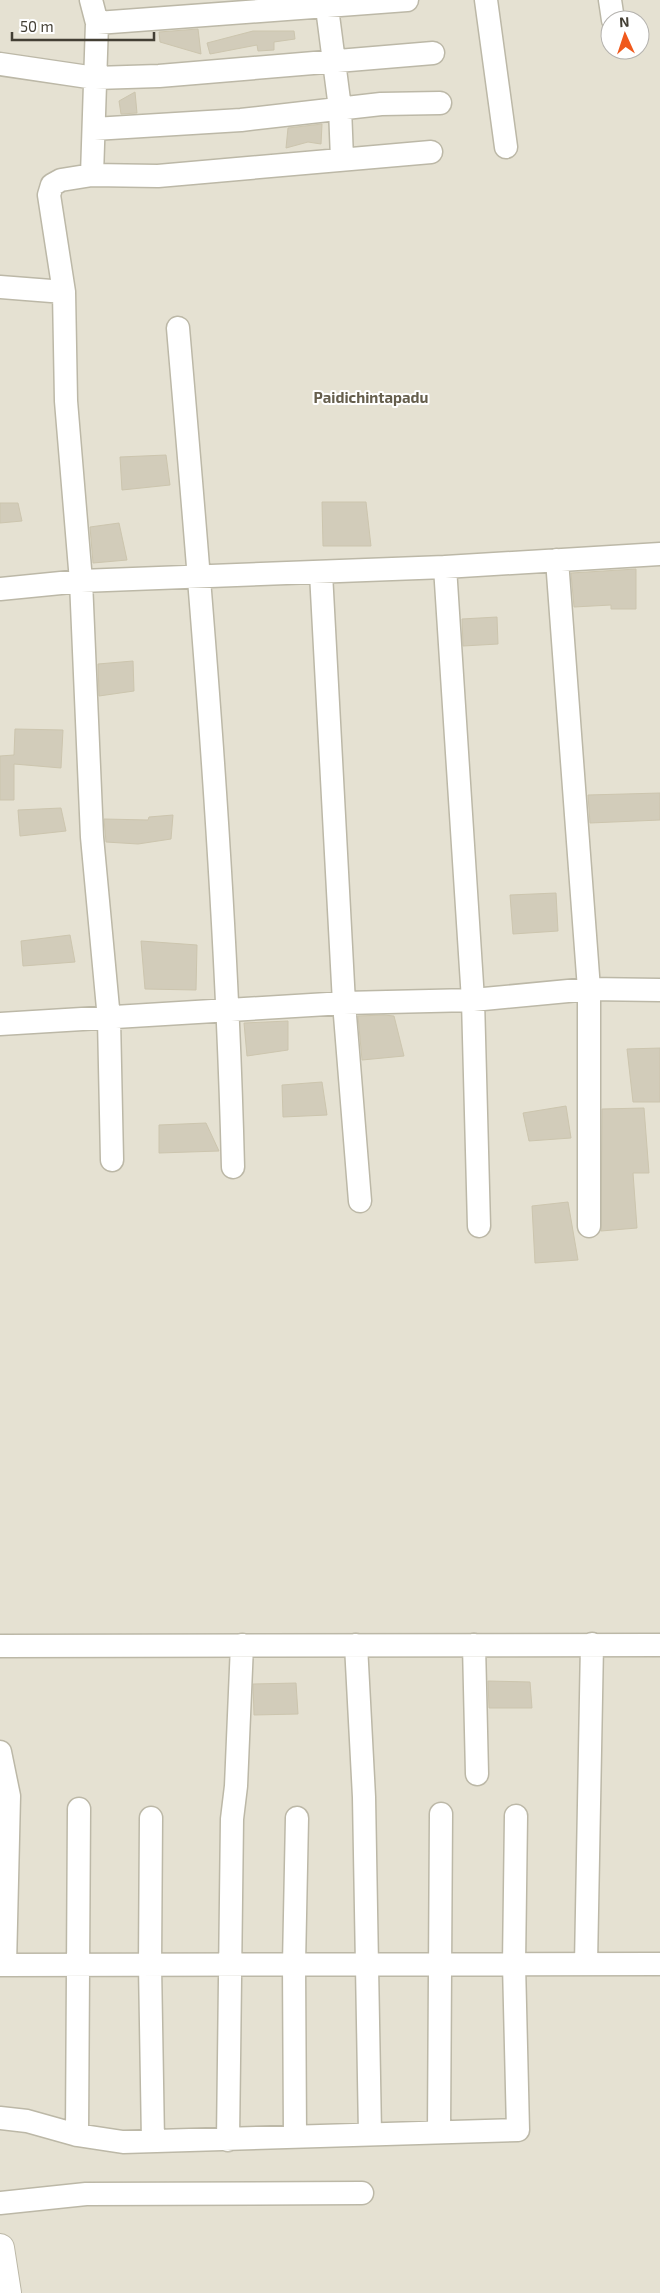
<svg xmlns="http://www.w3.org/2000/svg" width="660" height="2293" viewBox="0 0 660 2293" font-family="'Exo 2',sans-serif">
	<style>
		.residential { fill: #e5e1d2; fill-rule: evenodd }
		.building { fill: #d2ccba; stroke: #ccc5ae }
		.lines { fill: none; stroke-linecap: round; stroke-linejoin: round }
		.minor-casing { stroke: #bcb8a7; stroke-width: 25 }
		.tertiary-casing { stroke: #bcb8a7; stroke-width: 30 }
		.minor { stroke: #fff; stroke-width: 22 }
		.tertiary { stroke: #fff; stroke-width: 28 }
		.labels { text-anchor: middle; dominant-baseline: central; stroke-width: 4; stroke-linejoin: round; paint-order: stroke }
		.neighbourhood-label { font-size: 15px; font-weight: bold; fill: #655e4c; stroke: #fff }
	</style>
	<rect width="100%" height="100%" fill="#f1efe4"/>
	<!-- residential -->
	<path class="residential" d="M0,0h660v2293h-660zM610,20h30v30h-30z"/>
	<!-- building -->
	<path class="building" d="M198,29l3,25 -41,-12 -1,-10z
		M253,31h41l1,8 -21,3v8l-16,1 -1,-6 -47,9 -3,-11z
		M135,92l2,21 -16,1 -2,-13z
		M322,124l-1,20 -13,-2 -22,6 2,-20z
		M166,455l4,30 -48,5 -2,-33z
		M322,502h44l5,44h-48z
		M0,503h18l4,18 -22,2z
		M119,523l8,37 -34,3 -3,-36z
		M636,569v40h-25v-4l-37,2 -3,-34z
		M497,617l1,27 -35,2 -1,-27z
		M133,661l1,30 -35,5 -1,-32z
		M15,729l48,1 -2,38 -47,-4v36h-14v-44l14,-1z
		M660,793v27l-70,3 -2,-28z
		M61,808l5,23 -46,5 -2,-26z
		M173,815l-2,24 -33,5 -32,-2 -2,-23 44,1 1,-3z
		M556,893l2,38 -45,3 -3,-39z
		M70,935l5,27 -52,4 -2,-25z
		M141,941l56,4 -1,45 -51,-1z
		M384,1015l10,1 10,40 -42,4 -4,-44z
		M288,1021v29l-41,6 -3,-33z
		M660,1048v54h-27l-6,-53z
		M322,1082l5,33 -44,2 -1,-32z
		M566,1106l5,32 -42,3 -6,-28z
		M644,1108l5,65h-16l4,55 -36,3 1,-122z
		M206,1123l13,28 -60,2v-28z
		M568,1202l10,58 -43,3 -3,-57z
		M488,1681l42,1 2,26h-43z
		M296,1683l2,31 -44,1 -1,-31z"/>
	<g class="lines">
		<!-- minor casing -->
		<g class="minor-casing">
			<path id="minor" d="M91,0l6,23 -5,152 66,1 273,-24
				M326,0l14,108 2,51
				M486,0l20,147
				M610,0l3,20
				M97,23l310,-23
				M0,64l95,14 64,-2 274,-23
				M94,129l147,-9 140,-16 59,-1
				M0,287l64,5 -15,-97 3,-10 9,-5 31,-5
				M64,292l2,109 15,180 11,256 17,182 3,141
				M178,328c24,279 48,559 55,839
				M557,560l32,429v237
				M445,567l28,433 6,226
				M321,573l23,430 16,198
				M0,589l81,-8 364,-14 215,-13
				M0,1024l344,-21 129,-3 116,-11 71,1
				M356,1645l8,152 6,337
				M474,1645l3,129
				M0,1646l660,-1
				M0,1752l9,44 -4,169
				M151,1818l-1,147 3,176
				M586,1964l6,-320
				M0,1965l660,-1
				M0,2118l27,3 50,14 46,7 395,-12 -4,-166 2,-148
				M439,2132l2,-318
				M77,2135l2,-326
				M295,2136l-1,-172 3,-146
				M228,2140l4,-321 4,-33 6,-141
				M0,2203l86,-9 276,-1"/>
		</g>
		<!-- tertiary casing -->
		<g class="tertiary-casing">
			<path id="tertiary" d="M0,2248l7,45"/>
		</g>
		<!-- minor -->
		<use href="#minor" class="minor"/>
		<!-- tertiary -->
		<use href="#tertiary" class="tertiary"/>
	</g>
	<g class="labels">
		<!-- neighbourhood labels -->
		<g class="neighbourhood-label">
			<text x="371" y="397">Paidichintapadu</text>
		</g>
	</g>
	<!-- north arrow -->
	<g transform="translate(625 35) rotate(357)"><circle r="24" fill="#ffffff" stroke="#b4b2ae"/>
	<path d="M0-4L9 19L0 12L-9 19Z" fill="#f0591c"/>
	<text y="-8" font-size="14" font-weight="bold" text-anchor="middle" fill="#433f34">N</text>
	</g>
	<!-- scale -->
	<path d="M12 32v8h142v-8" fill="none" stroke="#433f34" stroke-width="2.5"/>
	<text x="20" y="32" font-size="15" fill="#433f34" stroke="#ffffff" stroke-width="4" paint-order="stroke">50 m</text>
</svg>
